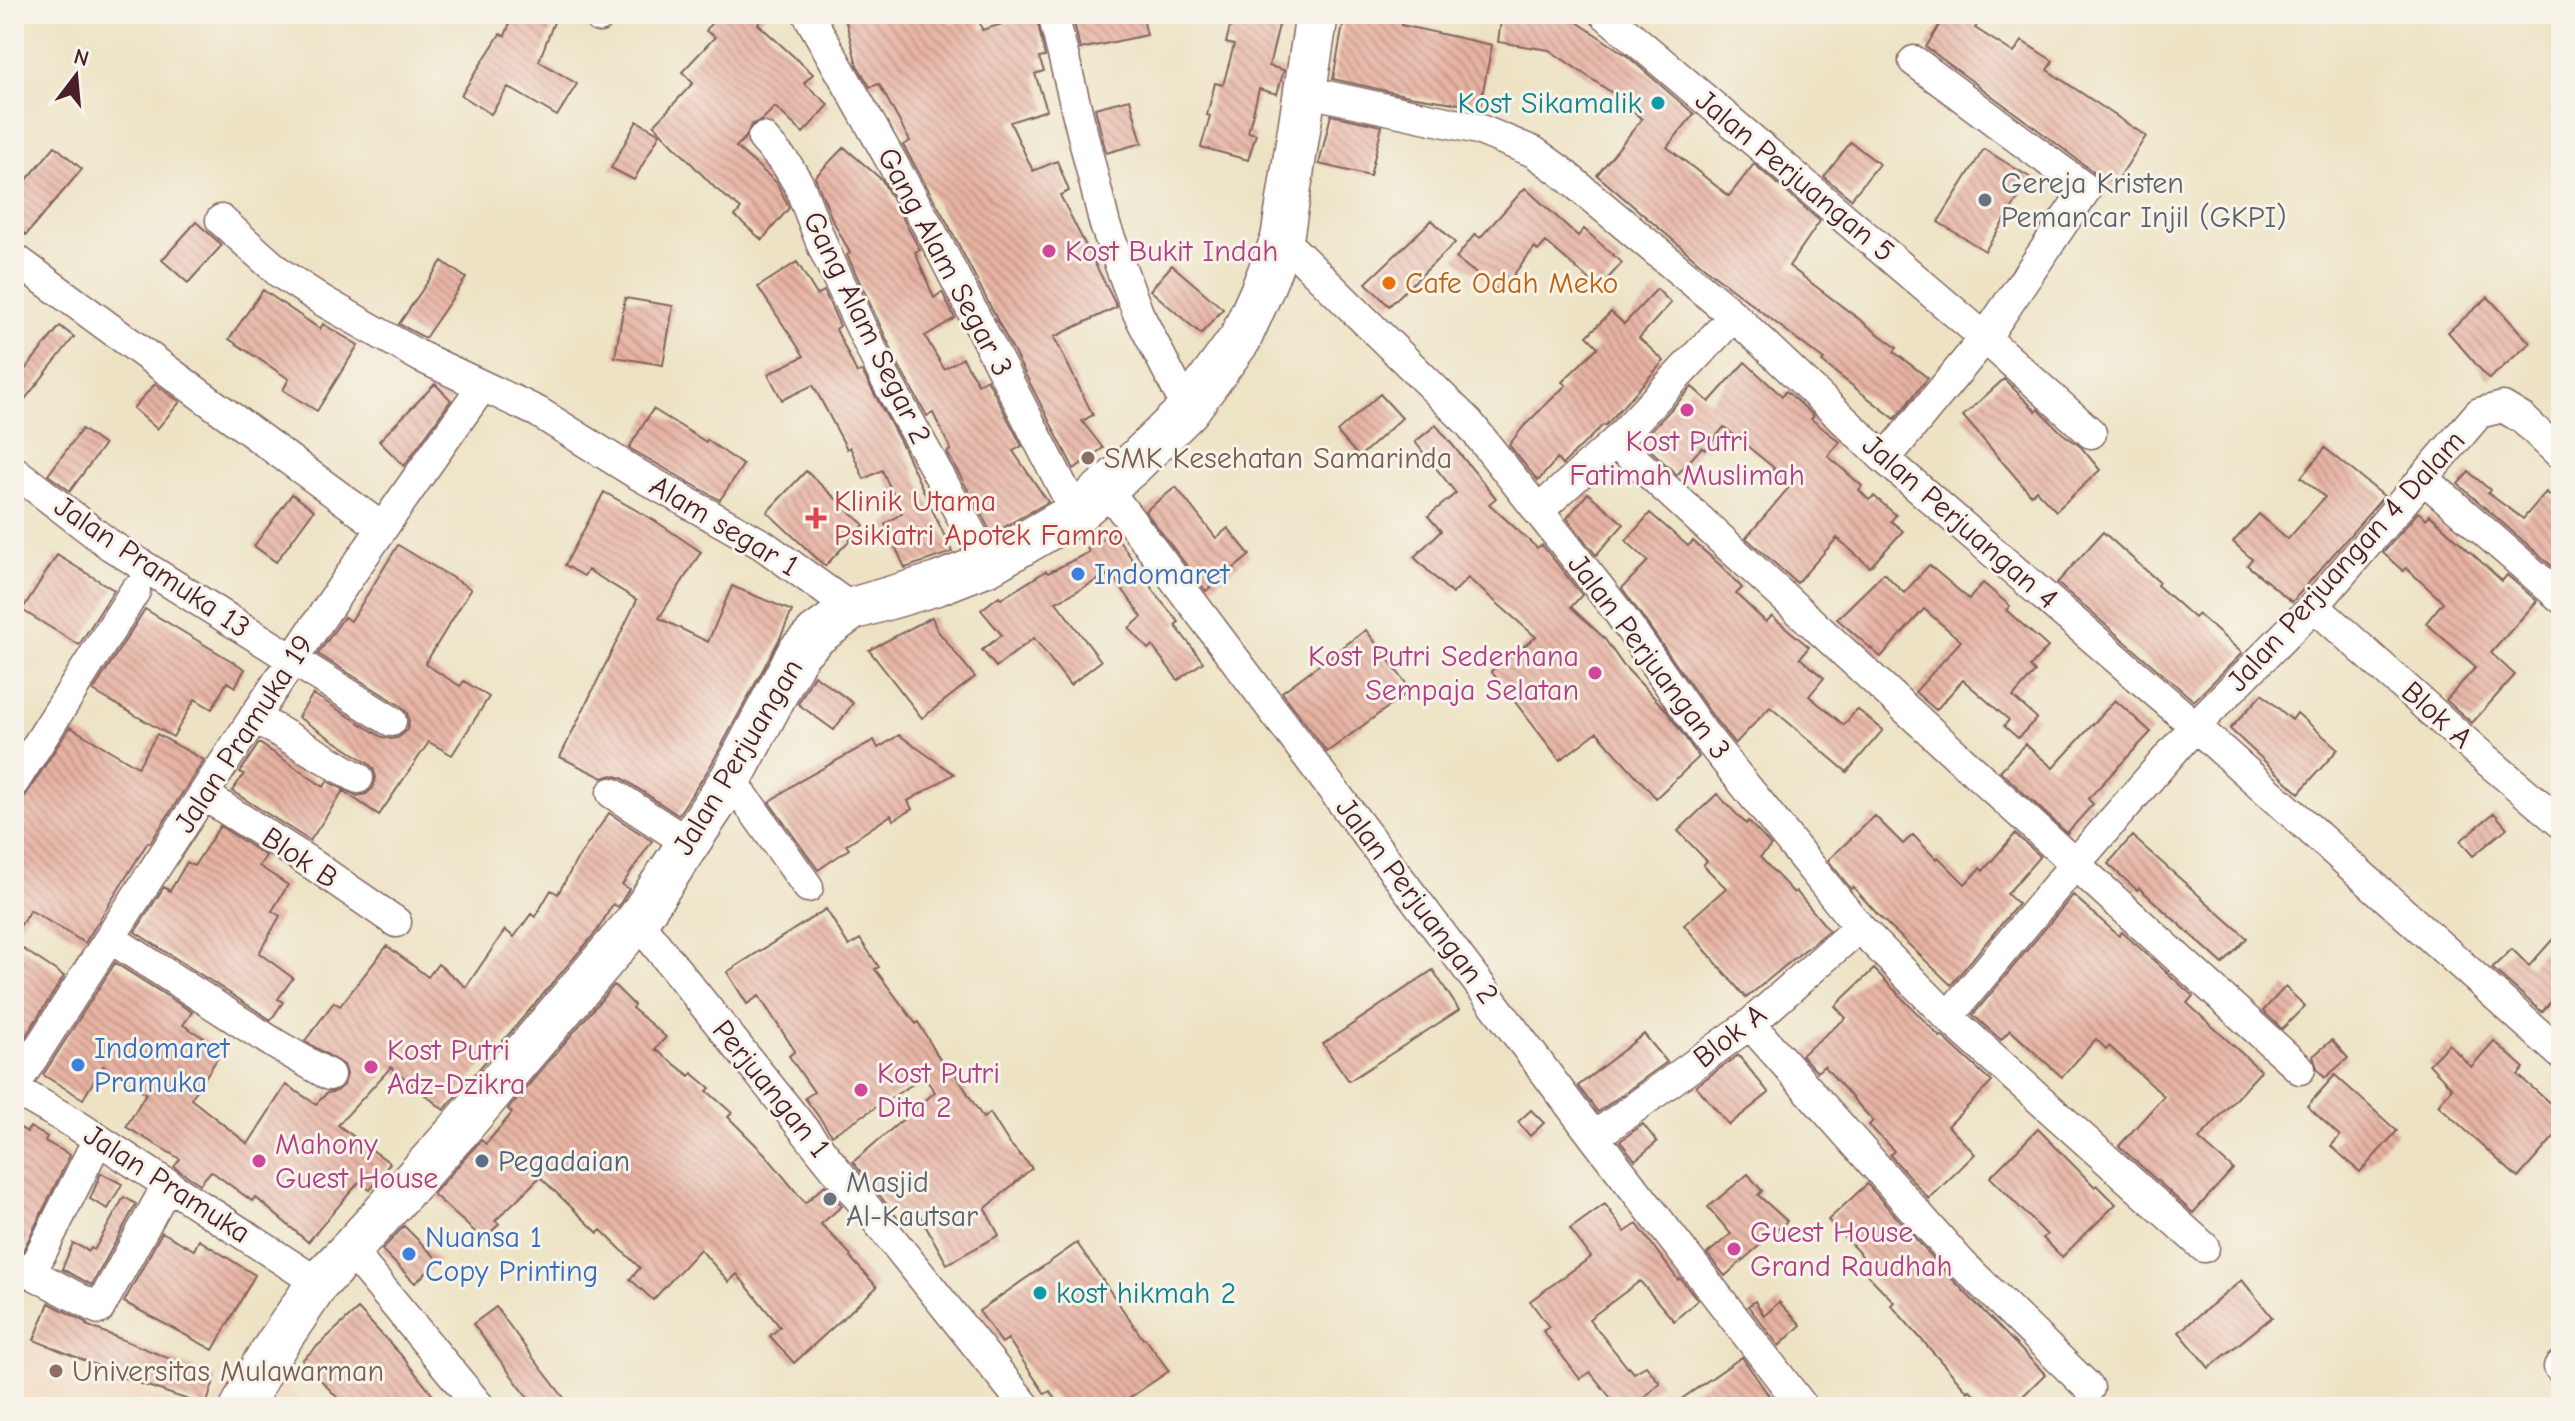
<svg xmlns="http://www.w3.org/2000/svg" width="2575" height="1421" viewBox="0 0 2575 1421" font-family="'Comic Neue',sans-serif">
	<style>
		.built { fill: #f1d5bd }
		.building { fill: url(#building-back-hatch) }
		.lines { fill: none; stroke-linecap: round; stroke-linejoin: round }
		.street-casing { stroke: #836461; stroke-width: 33 }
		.secondary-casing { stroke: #836461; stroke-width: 45 }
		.street { stroke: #fff; stroke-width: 30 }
		.secondary { stroke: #fff; stroke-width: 42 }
		.culture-dot { fill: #0f9aa8; stroke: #f7f3e8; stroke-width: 3 }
		.worship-dot { fill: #6b7280; stroke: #f7f3e8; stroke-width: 3 }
		.hotel-dot { fill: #d1479c; stroke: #f7f3e8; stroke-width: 3 }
		.food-dot { fill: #e8710a; stroke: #f7f3e8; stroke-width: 3 }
		.education-dot { fill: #8d6e63; stroke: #f7f3e8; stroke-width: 3 }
		.health-dot { fill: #e0444e; stroke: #f7f3e8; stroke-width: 3 }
		.shop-dot { fill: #3f7fe0; stroke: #f7f3e8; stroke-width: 3 }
		.service-dot { fill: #5c6f8a; stroke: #f7f3e8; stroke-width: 3 }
		.labels { text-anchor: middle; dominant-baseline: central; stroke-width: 6; stroke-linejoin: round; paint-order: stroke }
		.culture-label { font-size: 30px; fill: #0d838f; stroke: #f7f3e8; text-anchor: end }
		.street-label { font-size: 30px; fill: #4a1f2b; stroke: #f7f3e8 }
		.worship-label { font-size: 30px; fill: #5b616d; stroke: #f7f3e8; text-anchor: start }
		.hotel-label { font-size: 30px; fill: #b23c85; stroke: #f7f3e8; text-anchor: start }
		.food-label { font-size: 30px; fill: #c56008; stroke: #f7f3e8; text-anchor: start }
		.education-label { font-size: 30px; fill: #785e54; stroke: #f7f3e8; text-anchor: start }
		.health-label { font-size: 30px; fill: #be3a42; stroke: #f7f3e8; text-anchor: start }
		.shop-label { font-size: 30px; fill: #366cbe; stroke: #f7f3e8; text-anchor: start }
		.service-label { font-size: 30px; fill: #4e5e75; stroke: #f7f3e8; text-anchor: start }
	</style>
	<defs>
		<pattern id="building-back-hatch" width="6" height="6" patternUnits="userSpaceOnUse" patternTransform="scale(2)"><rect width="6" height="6" fill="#e7b3a3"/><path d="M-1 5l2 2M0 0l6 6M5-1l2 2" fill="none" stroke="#bd9185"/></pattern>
	</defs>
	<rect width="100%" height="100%" fill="#f7f3e8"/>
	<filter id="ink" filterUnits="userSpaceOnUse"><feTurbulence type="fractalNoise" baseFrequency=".0125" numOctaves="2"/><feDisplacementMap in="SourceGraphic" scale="16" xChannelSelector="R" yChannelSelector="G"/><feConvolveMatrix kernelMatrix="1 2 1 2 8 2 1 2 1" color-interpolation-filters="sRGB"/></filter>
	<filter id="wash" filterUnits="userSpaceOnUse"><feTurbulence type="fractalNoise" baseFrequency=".006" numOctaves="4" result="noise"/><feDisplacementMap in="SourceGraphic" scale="32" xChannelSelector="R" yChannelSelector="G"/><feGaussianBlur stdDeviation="1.8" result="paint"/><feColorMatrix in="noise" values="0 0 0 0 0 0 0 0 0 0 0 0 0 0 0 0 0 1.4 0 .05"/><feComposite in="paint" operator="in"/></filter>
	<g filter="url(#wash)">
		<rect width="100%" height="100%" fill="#ede3c4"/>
		<!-- built -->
		<path class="built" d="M14,1335l167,72h-167z
			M230,1373l51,2 25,32h-95z"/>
		<g id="blocks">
			<!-- building -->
			<path class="building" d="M513,14h44l-18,47 38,23 -20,32 -49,-29 -17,27 -30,-19 39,-61 5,2z
				M717,14h48l-7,10 55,50 -9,9 25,22 -26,28 -28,-26 -13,13 -11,5 -5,12 -10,10 41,36 12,25 -27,32 -27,-24 6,-7 -26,-21 -61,-63 39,-42 -11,-11 33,-35 -9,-6z
				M844,14h103l2,9 29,-7 4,14 54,-16 9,43 -6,1 5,13 -9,3 12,36 -37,12 23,49 24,-10 12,30 -9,4 57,112 -63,30 39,78 -11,6 21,27 -29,21 -126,-245 -45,-79 7,-4 -31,-57 -9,3 -13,-22z
				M1072,14h70l5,21 -67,14z
				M1233,14h36l-2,8 12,3 -10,41 15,4 -7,24 -18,-5 -11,43 8,2 -8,26 -47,-13 9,-31 -3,-1 8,-32 8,2 11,-40 -8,-2z
				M1345,14h58l-2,11 91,20 -12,62 -71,-11 -76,-17z
				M1502,14h63l61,41 68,59 -27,33 62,49 25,-32 66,57 -31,45 108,82 -3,4 34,26 -33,41 -73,-57 2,-2 -115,-89 -112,-96 45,-56 -26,-21 2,-1 -69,-47 -51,-8z
				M1946,14h39l-10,14 39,25 8,-12 31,20 -6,9 99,66 -36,56 -6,-4 -7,-13 -40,-31 -131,-97z
				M1130,99l12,44 -36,10 -11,-45z
				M1331,115l51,11 -12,50 -51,-12z
				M637,121l23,13 -26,46 -23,-12z
				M1851,142l28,22 -28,35 -27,-22z
				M55,146l27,23 -56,66 -12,-11v-29z
				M844,147l38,33 38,70 -5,2 19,46 8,-6 13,26 -30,18 19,33 19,-11 15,26 9,-5 35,67 -9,5 35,51 -56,32 -45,-82 4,-2 -18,-37 -6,3 -27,-48 -53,-113 3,-2 -18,-34 -17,-42z
				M1984,149l47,29 -46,73 -47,-29z
				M1525,188l53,48 6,-7 38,34 -23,25 -53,-46 -8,9 -3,-4 -35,45 -44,-34 19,-24 5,4z
				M1432,220l23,23 -66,63 -23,-23z
				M196,222l26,23 -34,38 -26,-23z
				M442,261l24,17 -41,60 -26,-14z
				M797,262l20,33 7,-4 16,35 -4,3 21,44 5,-2 41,76 49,105 -47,16 -20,-44 17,-11 -20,-43 -18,9 -14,-32 -3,2 -34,-64 -31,15 -14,-26 36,-18 -46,-69z
				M1172,265l51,44 -22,25 -51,-44z
				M1657,289l14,14 -32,35 25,23 -59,65 -2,-1 -41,40 -5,-6 -19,22 -29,-36 15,-19 42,-41 -4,-3 36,-35 -11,-11 24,-24 13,12z
				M263,290l57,39 3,-5 35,21 -41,66 -34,-21 6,-11 -60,-40z
				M2488,297l42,46 -41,36 -41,-47z
				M625,298l48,8 -10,59 -48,-8z
				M60,326l14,11 -60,76v-30z
				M1745,362l37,34 4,-5 28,25 -3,3 29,23 -12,14 34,30 -3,4 10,10 5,-4 22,19 -5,6 12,10 -33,36 -33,-29 -40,45 -51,-45 45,-53 -19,-15 2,-2 -50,-41 -19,23 -3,-3 -25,28 -36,-34 51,-54 17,15z
				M2004,379l32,32 2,-2 24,24 19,14 19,23 -44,41 -20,-21 -5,5 -68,-79z
				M155,384l25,18 -23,27 -24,-21z
				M435,384l16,16 -47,66 -25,-25z
				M1380,394l22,24 -43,39 -22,-25z
				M653,409l53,33 1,-2 36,25 -23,35 -91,-52z
				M1436,425l60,73 -7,6 48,44 5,-3 40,50 -11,12 33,31 19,27 41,43 35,49 -43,41 -59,-66 -37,28 -69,-89 45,-34 -68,-59 -16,16 -38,-37 27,-26 -13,-15 28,-23 -41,-51z
				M82,429l22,16 -34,46 -22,-16z
				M2325,448l59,48 -92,106 -45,-37 5,-6 -19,-17 26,-28 29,25 37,-42 -24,-20z
				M806,471l58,54 -39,41 -58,-54z
				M2469,472l21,18 -2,3 35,26 23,-27 15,13v69l-103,-90z
				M1176,487l40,51 12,-10 22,27 -44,36 -61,-80z
				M604,492l53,30 44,30 -42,66 49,24 24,-56 60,25 -11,25 -71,131 -32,48 -56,-37 -10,-3 -9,3 -43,-21 77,-157 -49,-30 -4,6 -19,-11z
				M1588,493l36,31 -28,31 -29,-37z
				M292,494l22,16 -38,52 -22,-16z
				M2418,512l8,7 4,-4 72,66 5,-6 30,26 -46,52 24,22 -43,48 -26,-23 30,-33 -50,-44 17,-21 -37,-34 -3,3 -20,-18z
				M1650,513l38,33 5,-5 28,25 21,22 -6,6 30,28 6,-6 37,31 -9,11 24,20 -15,18 35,29 13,-16 26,21 -36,42 -77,-65 -35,37 -18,-22 -95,-134 26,-27 -22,-20z
				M2103,532l56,50 -2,3 37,33 4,-4 44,39 -48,48 -137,-118z
				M1114,533l46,67 19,22 -4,3 28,37 -25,18 -26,-34 -4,3 -19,-21 13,-11 -31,-44 -55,29 45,59 -31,24 -36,-47 -38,29 -14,-17 20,-15 -21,-25 18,-14 2,3 45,-28 2,2 41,-21 -2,-4z
				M398,545l73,44 -46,75 35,22 4,-5 25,16 -37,58 -23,-13 -50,73 -36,-24 -33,50 -78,-50 12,-17 -4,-2 19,-29 65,44 3,-6 30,15 9,-2 7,-6 3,-11 -3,-9 -5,-5 -70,-46 15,-23 69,43 9,2 8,-2 8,-7 2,-9 -2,-8 -6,-7 -83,-52 26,-37 7,4z
				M57,555l57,35 -35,55 -57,-35z
				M1929,565l40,34 14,-16 27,23 -4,4 42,37 -18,20 5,5 -22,25 24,21 -19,20 -14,-12 5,-6 -46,-40 -27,30 -21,-18 46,-51 -37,-32 -43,48 -44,-38 47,-46 20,20z
				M145,609l100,60 -10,18 -8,-5 -15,27 -17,-10 -22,38 -80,-46z
				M932,617l5,13 38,47 -53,41 -53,-68z
				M1366,630l45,60 -84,62 -45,-60z
				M814,675l39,28 -19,27 -36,-26z
				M2262,694l30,26 5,-7 41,36 -39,44 -69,-64z
				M2115,700l36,32 -63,67 5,5 -26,29 -67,-62 25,-27 28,24z
				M70,727l68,40 19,-33 47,26 -54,83 -2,-1 -63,101 -55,-33 -16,26v-123z
				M899,735l55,39 -46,27 4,8 -19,11 -2,-5 -45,30 3,4 -31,21 -49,-68 27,-19 78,-43 4,8z
				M1717,794l29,30 2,-3 17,18 6,7 -11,11 34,36 2,-2 33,39 -83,68 -62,-73 42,-37 -23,-23 4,-4 -29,-30z
				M609,813l43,28 -30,44 7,4 -11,18 -5,-3 -16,27 -153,179 -53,-43 -53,58 52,38 -20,27 -11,-8 -51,60 -53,-45 -3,4 -41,-30 -11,13 -26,-17 6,-8 -54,-32 20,-34 -43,-27 -20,33 -40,-24 72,-112 77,49 -9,13 40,25 -32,49 57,45 38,-59 30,19 11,-11 10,-2 7,-6 3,-11 -3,-9 -39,-24 29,-39 6,4 47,-60 41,31 10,-13 28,23 39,-57 9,7 17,-23 4,3 16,-27 7,4 18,-33z
				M2494,813l13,15 -34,28 -13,-15z
				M1875,816l28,28 10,-9 23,24 2,-2 27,27 15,-16 3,3 32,-37 25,22 -33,38 11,10 -67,81 -72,-69 -26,-29 -2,2 -23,-29z
				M220,826l46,30 -7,10 29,19 -16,26 8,5 -21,37 34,25 -15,21 5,3 -12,18 -136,-88 29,-45 6,4 17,-29 7,4z
				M2132,836l115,102 -24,26 -84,-76 -2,2 -29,-26z
				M2073,895l46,41 3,-4 71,64 -6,7 74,68 -62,68 34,30 -40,44 -74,-67 45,-50 -55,-50 -3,3 -10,-10 -34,38 -52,-47 -9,10 -28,-25z
				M826,909l23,37 11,-7 19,28 -4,2 41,55 2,-2 30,51 5,-3 30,48 7,-5 19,30 23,25 -47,41 14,26 -52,29 -30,-53 -17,10 -47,-59 82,-70 -11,-15 -92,58 -27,-37 9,-6 -25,-36 6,-5 -36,-55 -12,8 -20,-32z
				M2561,930v60l-19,22 -50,-44 20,-19 17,17z
				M14,943l50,33 -50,78z
				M1874,969l66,68 2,-1 50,46 -44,44 27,28 -46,45 -39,-44 4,-4 -25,-26 4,-4 -49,-55 -7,6 -16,-17 45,-37 -11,-12z
				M1433,970l26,40 -110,71 -26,-37z
				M614,985l20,20 -2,3 34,29 -11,12 35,27 2,-3 18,15 -3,3 25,22 -4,4 37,37 40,49 20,-18 17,21 -21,18 30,31 -1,2 27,30 -83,76 -24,-27 10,-9 -43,-53 -8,8 -29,-33 -47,51 -23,-21 10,-11 -39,-38 -3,3 -58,-56 -45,44 4,3 -15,16 -51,-46 48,-54 5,4 26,-31 -4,-4z
				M2285,987l20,19 -23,23 -19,-18z
				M1644,1034l23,28 -69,50 -20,-26z
				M2332,1040l16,18 -23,20 -7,-8 -5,-14z
				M2494,1041l30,27 -6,7 43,38v16l-43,49 -80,-73 14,-17 -23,-24 20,-20 22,23z
				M1738,1055l31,38 -40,32 -33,-39z
				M2335,1075l62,56 -37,41 -29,-26 9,-10 -33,-30z
				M1531,1110l13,13 -14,13 -12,-14z
				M14,1124l13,8 3,-5 17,10 -2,4 25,14 -56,114z
				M1643,1124l14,18 -22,18 -15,-19z
				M2038,1129l57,58 2,-2 19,19 -54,53 -19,-19 4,-3 -57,-58z
				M101,1173l21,11 -14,25 -18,-10z
				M1748,1174l14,17 -4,4 29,26 -62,55 -18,-22 24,-20 -23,-27z
				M1867,1184l81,91 97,99 -33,33h-25l-17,-17 -2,2 -77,-87 3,-3 -35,-36 6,-7 -37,-39z
				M124,1197l12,7 -44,81 -30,-16 11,-26 16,8 2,-3 3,2z
				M1605,1204l20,28 12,-8 41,56 2,-2 18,22 -24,21 -34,-40 -51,38 39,49 1,-1 5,6 12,-7 14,17 -26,24h-16l-28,-35 -10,7 -37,-48 6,-4 -19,-26 61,-44 -21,-28z
				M404,1226l35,35 -24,22 -33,-33z
				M162,1232l32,18 5,-10 56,35 -42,75 -89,-48z
				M1077,1243l66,96 2,-1 24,33 -53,36h-55l-11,-16 -5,3 -37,-55 -6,4 -23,-32z
				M2242,1280l30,37 -63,51 -30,-36z
				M1755,1301l9,15 15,-14 22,23 -22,21 -31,-40z
				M49,1303l38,20 -1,2 129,52 -9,29 -94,-32 1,-2 -79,-32z
				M496,1307l38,52 37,48h-36l-21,-28 -41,-55z
				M358,1309l43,46 41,52h-96l-44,-47z
				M1742,1357l35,50h-107z"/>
		</g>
	</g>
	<g filter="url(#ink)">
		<use href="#blocks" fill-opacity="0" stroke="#836461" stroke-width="2"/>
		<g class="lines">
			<!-- street casing -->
			<g class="street-casing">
				<path id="street" d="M808,14l124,219 144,280
					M1053,14l52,211 33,88 50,97
					M1605,14l380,324 106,95
					M599,17v-3
					M1304,91l174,38 56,23 25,18 175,146 151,143 310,267 366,328
					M763,138l24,27 12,20 24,62 61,129 104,188
					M221,220l59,53 43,28 98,56 117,55 99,62 126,71 89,64
					M1282,239l187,184 150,190 84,120 156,194 89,90 256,230
					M14,258l367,269
					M1615,442l460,422 -127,153
					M1885,459l100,-121 101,-149 -172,-128
					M14,471l96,74 281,176
					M2423,478l138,120
					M1106,488l488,649 209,270
					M1538,511l77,-69 119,-126
					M2314,606l162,145 85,72
					M254,717l104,61
					M731,779l77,108
					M14,782l121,-191
					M612,793l76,50
					M204,795l108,69 84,58
					M637,921l389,486
					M110,938l165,106 54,31
					M1750,1024l211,239 128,125
					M2300,1069l-225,-205 120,-138 119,-120 165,-193 24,-6 20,12 38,36
					M14,1087c151,-236 304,-472 468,-700
					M14,1089l61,35 243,159
					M1594,1137l156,-113 109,-97
					M98,1139l-67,134 68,36 69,-125
					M350,1250l130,157
					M2559,1367l2,-2"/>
			</g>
			<!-- secondary casing -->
			<g class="secondary-casing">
				<path id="secondary" d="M242,1407l22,-44 54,-80 32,-33 107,-118 180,-211 94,-142 67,-126 18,-18 36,-26 85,-25 51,-20 88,-51 56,-48 56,-55 52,-71 22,-49 20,-51 35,-225"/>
			</g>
			<!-- street -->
			<use href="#street" class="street"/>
			<!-- secondary -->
			<use href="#secondary" class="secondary"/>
		</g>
	</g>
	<!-- markers -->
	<g class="culture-dot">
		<circle cx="1658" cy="103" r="8"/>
		<circle cx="1040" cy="1293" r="8"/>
	</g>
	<g class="worship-dot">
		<circle cx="1985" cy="200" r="8"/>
		<circle cx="830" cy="1199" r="8"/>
	</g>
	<g class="hotel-dot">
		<circle cx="1049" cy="251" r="8"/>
		<circle cx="1687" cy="410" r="8"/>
		<circle cx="1595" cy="673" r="8"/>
		<circle cx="371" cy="1067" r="8"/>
		<circle cx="861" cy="1090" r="8"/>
		<circle cx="259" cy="1161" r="8"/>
		<circle cx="1734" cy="1249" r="8"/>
	</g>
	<circle class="food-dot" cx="1389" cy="283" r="8"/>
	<g class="education-dot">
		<circle cx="1088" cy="458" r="8"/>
		<circle cx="56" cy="1371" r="8"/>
	</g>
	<path class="health-dot" d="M812 506h8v8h8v8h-8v8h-8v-8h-8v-8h8z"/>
	<g class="shop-dot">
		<circle cx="1078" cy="574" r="8"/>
		<circle cx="78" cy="1065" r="8"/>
		<circle cx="409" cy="1254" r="8"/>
	</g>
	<circle class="service-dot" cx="482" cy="1161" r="8"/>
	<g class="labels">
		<!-- culture labels -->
		<g class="culture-label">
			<text x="1642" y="103">Kost Sikamalik</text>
			<text x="1056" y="1293" text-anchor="start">kost hikmah 2</text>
		</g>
		<!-- street labels -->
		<g class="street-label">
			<text transform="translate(1795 176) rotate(40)">Jalan Perjuangan 5</text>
			<text transform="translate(945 262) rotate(62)">Gang Alam Segar 3</text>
			<text transform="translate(867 328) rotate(64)">Gang Alam Segar 2</text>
			<text transform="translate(1960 522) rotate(41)">Jalan Perjuangan 4</text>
			<text transform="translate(724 526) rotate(31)">Alam segar 1</text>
			<text transform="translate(2346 561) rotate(-48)">Jalan Perjuangan 4 Dalam</text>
			<text transform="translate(152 567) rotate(34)">Jalan Pramuka 13</text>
			<text transform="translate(1649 657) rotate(53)">Jalan Perjuangan 3</text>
			<text transform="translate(2437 715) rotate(42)">Blok A</text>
			<text transform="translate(244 734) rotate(-57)">Jalan Pramuka 19</text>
			<text transform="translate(738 757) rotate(-59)">Jalan Perjuangan</text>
			<text transform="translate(300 858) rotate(34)">Blok B</text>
			<text transform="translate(1417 901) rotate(53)">Jalan Perjuangan 2</text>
			<text transform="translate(1730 1036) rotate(-38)">Blok A</text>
			<text transform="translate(771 1089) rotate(51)">Perjuangan 1</text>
			<text transform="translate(167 1184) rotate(33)">Jalan Pramuka</text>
		</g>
		<!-- worship labels -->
		<g class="worship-label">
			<text x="2001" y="183">Gereja Kristen<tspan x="2001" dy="34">Pemancar Injil (GKPI)</tspan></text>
			<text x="846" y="1182">Masjid<tspan x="846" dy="34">Al-Kautsar</tspan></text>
		</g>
		<!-- hotel labels -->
		<g class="hotel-label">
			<text x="1065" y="251">Kost Bukit Indah</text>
			<text x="1687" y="441" text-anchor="middle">Kost Putri<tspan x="1687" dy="34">Fatimah Muslimah</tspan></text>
			<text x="1579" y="656" text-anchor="end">Kost Putri Sederhana<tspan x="1579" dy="34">Sempaja Selatan</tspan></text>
			<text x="387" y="1050">Kost Putri<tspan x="387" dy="34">Adz-Dzikra</tspan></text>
			<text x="877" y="1073">Kost Putri<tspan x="877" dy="34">Dita 2</tspan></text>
			<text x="275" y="1144">Mahony<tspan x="275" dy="34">Guest House</tspan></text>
			<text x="1750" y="1232">Guest House<tspan x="1750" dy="34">Grand Raudhah</tspan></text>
		</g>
		<!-- food labels -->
		<g class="food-label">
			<text x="1405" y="283">Cafe Odah Meko</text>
		</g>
		<!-- education labels -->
		<g class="education-label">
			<text x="1104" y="458">SMK Kesehatan Samarinda</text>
			<text x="72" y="1371">Universitas Mulawarman</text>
		</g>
		<!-- health labels -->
		<g class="health-label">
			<text x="834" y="501">Klinik Utama<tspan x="834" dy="34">Psikiatri Apotek Famro</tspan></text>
		</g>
		<!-- shop labels -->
		<g class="shop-label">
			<text x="1094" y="574">Indomaret</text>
			<text x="94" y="1048">Indomaret<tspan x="94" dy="34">Pramuka</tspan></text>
			<text x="425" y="1237">Nuansa 1<tspan x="425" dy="34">Copy Printing</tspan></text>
		</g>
		<!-- service labels -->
		<g class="service-label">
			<text x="498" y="1161">Pegadaian</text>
		</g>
	</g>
	<!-- margin -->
	<rect width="2575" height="1421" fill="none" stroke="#f7f3e8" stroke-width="48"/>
	<!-- north arrow -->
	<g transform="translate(76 76) rotate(16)" stroke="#f7f3e8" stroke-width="6" paint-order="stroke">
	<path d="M0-6L14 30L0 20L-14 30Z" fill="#4a1f2b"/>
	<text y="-12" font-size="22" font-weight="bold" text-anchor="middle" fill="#4a1f2b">N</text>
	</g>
</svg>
